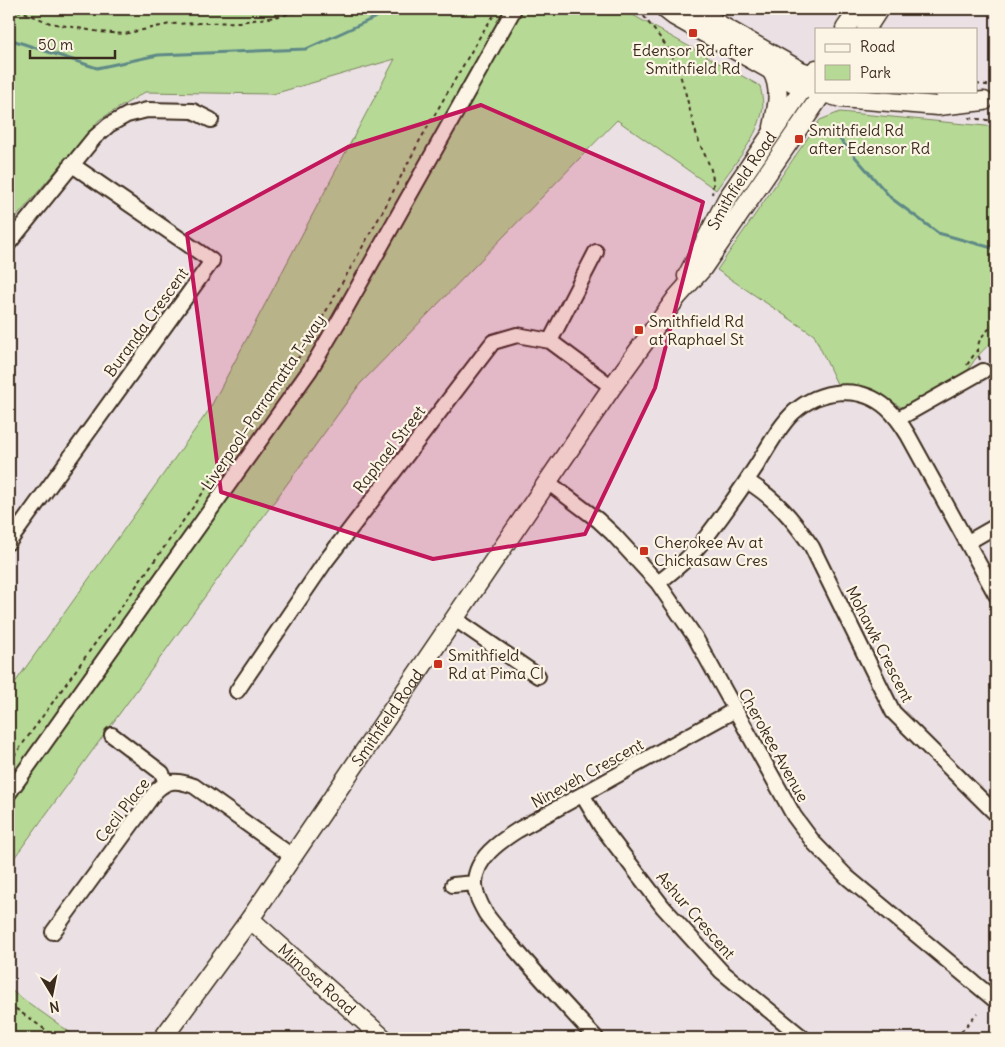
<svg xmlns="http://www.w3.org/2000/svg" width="1005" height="1047" viewBox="0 0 1005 1047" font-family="Delius,sans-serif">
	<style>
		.green { fill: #b6da95; stroke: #78825a }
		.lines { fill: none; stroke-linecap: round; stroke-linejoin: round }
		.stream { stroke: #5e8987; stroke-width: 3 }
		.minor-casing { stroke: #3b2a1e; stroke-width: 18 }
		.major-casing { stroke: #3b2a1e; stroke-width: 21 }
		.path { stroke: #3b2a1e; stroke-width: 2; stroke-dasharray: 4 4; stroke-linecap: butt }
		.minor { stroke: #fcf5e5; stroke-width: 14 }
		.major { stroke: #fcf5e5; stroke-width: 18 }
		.marked { fill: #c2185b; fill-opacity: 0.2; stroke: #c2185b; stroke-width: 4; stroke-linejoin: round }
		.poi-dot { fill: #c8321e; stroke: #fcf5e5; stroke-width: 2 }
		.labels { text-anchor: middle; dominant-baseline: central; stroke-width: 4.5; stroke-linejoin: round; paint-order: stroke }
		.poi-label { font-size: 16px; fill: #3b2a1e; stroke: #fcf5e5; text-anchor: start }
		.street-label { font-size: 16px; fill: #3b2a1e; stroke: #fcf5e5 }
	</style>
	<rect width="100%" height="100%" fill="#ebe1e4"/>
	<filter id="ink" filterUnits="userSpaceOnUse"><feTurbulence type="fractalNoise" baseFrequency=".02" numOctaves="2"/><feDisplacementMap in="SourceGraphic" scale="10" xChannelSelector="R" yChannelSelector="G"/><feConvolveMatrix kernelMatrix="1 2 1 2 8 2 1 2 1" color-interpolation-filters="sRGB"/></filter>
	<g filter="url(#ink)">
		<!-- green -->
		<path class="green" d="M19,9h41l36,4 102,-3 11,-1h413l138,77c2,9 4,18 2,27 -6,27 -31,55 -46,77l-99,-70 -257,264 -351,481v-174l200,-281 186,-351 -122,35 -128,-2 -46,28 -90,106v-204z
			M840,112l156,15v211c-13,12 -24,22 -31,39l-63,31c-20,-15 -40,-23 -65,-24l-23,-49 -97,-65 103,-150z
			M9,989l69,49h-69z"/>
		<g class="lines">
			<!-- stream -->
			<path class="stream" d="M9,39l88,29 61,-13 148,-6 88,-40
				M837,136l54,62 47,35 58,16"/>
			<!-- minor casing -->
			<g class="minor-casing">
				<path id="minor" d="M9,243l85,-105 15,-13 18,-10 20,-5 46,1 18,9
					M550,341l46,-89
					M898,419l85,-48
					M747,481c30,19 45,37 65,66l81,165 103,102
					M549,483l49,37 15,14 45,49 37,54 99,179 20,27 33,34 149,124
					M9,542l203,-281 -141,-97
					M968,542l28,-16
					M658,583c18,-14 35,-28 49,-47 17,-22 33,-45 48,-68 12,-18 23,-41 39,-56 26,-23 66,-28 93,-4 9,8 15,17 21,27l88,160
					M455,619l83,57
					M237,691l88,-129 168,-220 24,-7 33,6 62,46
					M112,735l50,38 4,10
					M9,793l301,-423 30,-51 174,-310
					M583,796l18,30 62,81 58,64 82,67
					M453,885l22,-2
					M53,932l103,-141c12,-12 22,-11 38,-5l98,70
					M596,1038c-27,-29 -54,-58 -80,-88 -10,-12 -21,-23 -30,-36 -5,-9 -12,-21 -11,-32 1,-24 24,-40 43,-52l217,-120"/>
			</g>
			<!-- major casing -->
			<g class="major-casing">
				<g id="major">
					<path d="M665,9l9,7 118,66 11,5 38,11 97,8 46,-5"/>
					<path d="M692,9l109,62 15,5"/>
					<path d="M845,29l14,-20"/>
					<path d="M866,29l13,-20"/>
					<path d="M771,70c11,17 6,39 2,57"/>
					<path d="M944,91l27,7"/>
					<path id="s1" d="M687,276l40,-77 89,-130"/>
					<path id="s2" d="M250,919l133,119"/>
					<path id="s3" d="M163,1038l87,-119 362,-532 65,-90 25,-28 122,-178"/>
				</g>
			</g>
			<!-- path -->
			<path class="path" d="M9,9l17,4 24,10 50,9 24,2 46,-10 69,-2 36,-5 36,-8
				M639,9c9,14 20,26 29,40 16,26 20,59 29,87 7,22 20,34 15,58
				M641,9l12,6
				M976,84l20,2
				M969,118l27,3
				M980,360c-6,-19 2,-25 16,-37
				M967,365l10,-15
				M9,763l187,-260 52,-78 56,-75 80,-141 36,-69 62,-107 16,-24
				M9,1004l48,34
				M144,1038l5,-6
				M956,1038l21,-25"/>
			<!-- minor -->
			<use href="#minor" class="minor"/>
			<!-- major -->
			<use href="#major" class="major"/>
		</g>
	</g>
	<!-- marked area -->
	<path class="marked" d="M481,105l222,97 -48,186 -70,146 -152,25 -212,-67 -34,-258 161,-87z"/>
	<!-- markers -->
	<g class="poi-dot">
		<rect x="688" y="28" width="10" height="10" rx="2.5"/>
		<rect x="794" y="134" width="10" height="10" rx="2.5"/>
		<rect x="634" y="325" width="10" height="10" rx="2.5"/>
		<rect x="639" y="546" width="10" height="10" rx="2.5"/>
		<rect x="433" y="659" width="10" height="10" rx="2.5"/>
	</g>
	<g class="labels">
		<!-- poi labels -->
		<g class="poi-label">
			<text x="693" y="50" text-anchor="middle">Edensor Rd after<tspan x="693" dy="18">Smithfield Rd</tspan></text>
			<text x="809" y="130">Smithfield Rd<tspan x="809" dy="18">after Edensor Rd</tspan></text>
			<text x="649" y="321">Smithfield Rd<tspan x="649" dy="18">at Raphael St</tspan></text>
			<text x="654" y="542">Cherokee Av at<tspan x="654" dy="18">Chickasaw Cres</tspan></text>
			<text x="448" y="655">Smithfield<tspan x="448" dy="18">Rd at Pima Cl</tspan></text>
		</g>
		<!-- street labels -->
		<g class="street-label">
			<text stroke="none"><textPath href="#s1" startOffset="110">Smithfield Road</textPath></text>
			<text transform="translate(146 322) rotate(-54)">Buranda Crescent</text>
			<text transform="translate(263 402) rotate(-56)">Liverpool–Parramatta T-way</text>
			<text transform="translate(389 449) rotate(-52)">Raphael Street</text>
			<text transform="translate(880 644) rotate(63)">Mohawk Crescent</text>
			<text stroke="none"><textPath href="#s3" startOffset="391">Smithfield Road</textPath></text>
			<text transform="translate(774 745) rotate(61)">Cherokee Avenue</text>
			<text transform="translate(587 773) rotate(-29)">Nineveh Crescent</text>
			<text transform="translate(122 810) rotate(-52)">Cecil Place</text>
			<text transform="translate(696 915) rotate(49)">Ashur Crescent</text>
			<text stroke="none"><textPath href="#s2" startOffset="90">Mimosa Road</textPath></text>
		</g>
	</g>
	<!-- margin -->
	<rect width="1005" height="1047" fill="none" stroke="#fcf5e5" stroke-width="30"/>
	<rect x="15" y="15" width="975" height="1017" fill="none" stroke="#3b2a1e" stroke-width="2" filter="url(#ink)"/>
	<!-- legend -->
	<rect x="815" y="28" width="162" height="65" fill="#fcf5e5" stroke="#afa495"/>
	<rect x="825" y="44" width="25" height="8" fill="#fcf5e5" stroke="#afa495"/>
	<text x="860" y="52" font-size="15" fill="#3b2a1e">Road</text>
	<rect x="825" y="65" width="25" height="15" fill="#b6da95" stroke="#afa495"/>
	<text x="860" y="78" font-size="15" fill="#3b2a1e">Park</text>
	<!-- north arrow -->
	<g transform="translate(52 994) rotate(170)" stroke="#fcf5e5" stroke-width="4" paint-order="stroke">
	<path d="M0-4L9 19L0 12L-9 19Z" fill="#3b2a1e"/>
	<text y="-8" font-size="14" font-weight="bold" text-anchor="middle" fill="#3b2a1e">N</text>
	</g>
	<!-- scale -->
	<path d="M30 50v8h85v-8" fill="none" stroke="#3b2a1e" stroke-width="2.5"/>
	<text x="38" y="50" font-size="15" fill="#3b2a1e" stroke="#fcf5e5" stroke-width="4" paint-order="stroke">50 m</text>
</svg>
